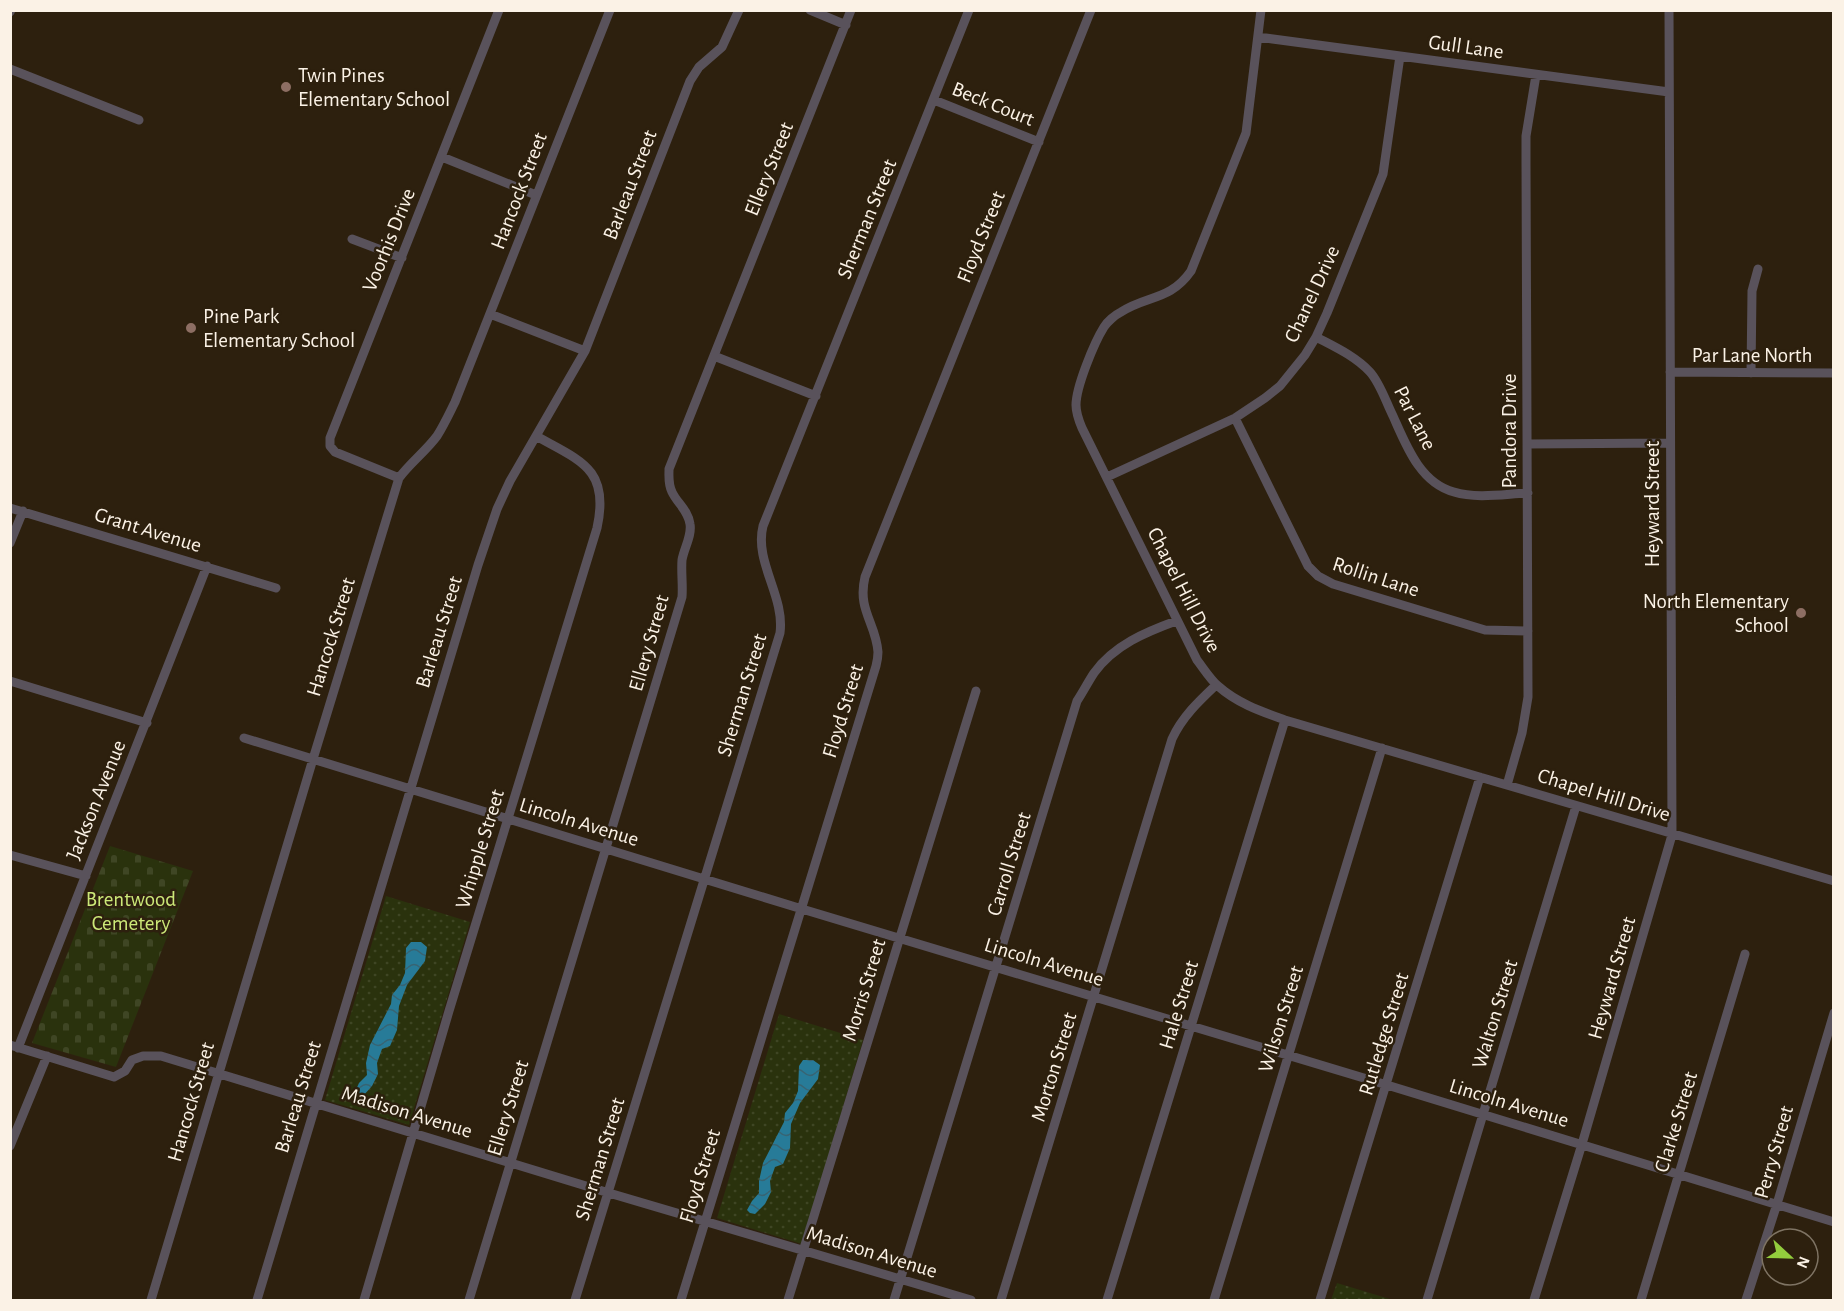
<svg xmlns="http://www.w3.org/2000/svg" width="1844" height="1311" viewBox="0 0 1844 1311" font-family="'Alegreya Sans',sans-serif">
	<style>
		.grass { fill: url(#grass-dots) }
		.cemetery { fill: url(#cemetery-stones) }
		.water { fill: url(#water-waves) }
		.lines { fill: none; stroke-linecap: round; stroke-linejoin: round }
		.minor { stroke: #59525b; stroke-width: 9 }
		.education-dot { fill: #8d6e63; stroke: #2d200e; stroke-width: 2 }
		.labels { text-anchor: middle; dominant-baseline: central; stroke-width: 5; stroke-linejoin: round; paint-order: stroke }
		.street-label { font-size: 21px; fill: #fbf2e6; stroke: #2d200e }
		.poi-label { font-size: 21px; fill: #fbf2e6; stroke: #2d200e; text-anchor: start }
		.park-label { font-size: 21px; fill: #cce878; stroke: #2d200e }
	</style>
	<defs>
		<pattern id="grass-dots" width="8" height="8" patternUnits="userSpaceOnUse" patternTransform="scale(1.5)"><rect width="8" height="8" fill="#2a320d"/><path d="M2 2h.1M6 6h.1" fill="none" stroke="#3f4624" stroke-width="1.8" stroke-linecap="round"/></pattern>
		<pattern id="cemetery-stones" width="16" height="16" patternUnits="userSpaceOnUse" patternTransform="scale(1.5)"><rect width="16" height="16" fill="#2a320d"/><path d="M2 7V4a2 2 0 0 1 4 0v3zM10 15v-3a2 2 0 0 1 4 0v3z" fill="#3f4624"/></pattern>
		<pattern id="water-waves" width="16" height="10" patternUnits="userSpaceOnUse" patternTransform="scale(1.5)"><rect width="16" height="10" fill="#277b98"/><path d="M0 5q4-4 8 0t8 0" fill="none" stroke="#376473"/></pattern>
	</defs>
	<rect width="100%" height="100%" fill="#2d200e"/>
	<!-- grass -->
	<path class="grass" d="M386,896l84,26 -61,203 -84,-25z
		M779,1014l84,26 -61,204 -85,-26z
		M1337,1283l56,17h-62z"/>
	<!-- cemetery -->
	<path class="cemetery" d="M110,846l83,25 -77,196 -84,-24z"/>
	<!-- water -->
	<path class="water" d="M411,942h10l6,5 -2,14 -18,24 -8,21 -2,24 -7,16 -8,3 -5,14 1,11 -6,12 -9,10 -5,-1 -3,-3 4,-9 8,-8 -1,-12 4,-18 21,-41 1,-9 8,-10 5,-12 1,-25z
		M803,1060h10l7,5 -2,14 -18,24 -9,21 -1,24 -7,16 -8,3 -5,14 1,11 -6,12 -10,10 -5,-1 -3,-3 5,-9 7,-8v-12l4,-18 21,-41 1,-9 8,-10 5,-12 1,-25z"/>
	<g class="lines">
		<!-- minor -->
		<path class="minor" d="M810,10l36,15
			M1261,10l-15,123 -55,138c-21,30 -44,24 -70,41 -6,3 -14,10 -17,15 -10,16 -28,60 -28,78 0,8 3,16 6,23l115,232c7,9 13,19 21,26 19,17 42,25 67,34l549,161
			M10,12l1,-2
			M1258,37l411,55
			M10,69l129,51
			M934,100l105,42
			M442,157l94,38
			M352,239l50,19
			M490,314l95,37
			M1316,337c19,10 39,19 54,35 10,11 16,30 23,44 13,29 27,67 61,76 23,7 50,2 74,1
			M714,356l102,40
			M1670,372l164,1
			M1751,373l1,-82 6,-22
			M1235,418l73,148 10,10 15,8 152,46 43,1
			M1528,444l142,-1
			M1107,477l128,-59 30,-20 15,-12 25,-31 11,-18 11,-24 56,-139 17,-118
			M399,478l-64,-26 -5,-6v-8l169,-428
			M10,508l266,80
			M10,543l13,-32
			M10,681l137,42
			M244,738l558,171 585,176 447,137
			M1507,785l15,-52 6,-36 -2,-535v-26l10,-61
			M10,855l76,21
			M10,1045l104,32 11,-6 7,-11 11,-4h18l448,137 362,107
			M18,1048l189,-482
			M10,1146l37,-90
			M151,1300l162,-541 86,-281c11,-15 27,-27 38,-42 7,-11 12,-22 18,-34l155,-392
			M257,1300l221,-735 19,-56 13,-28 75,-130 105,-270 9,-14 23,-20 17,-37
			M364,1300l85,-289 148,-483c13,-59 -16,-67 -61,-92
			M469,1300l213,-703c1,-12 -1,-25 0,-37 2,-12 10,-24 8,-36 -2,-14 -13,-21 -18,-32 -4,-8 -3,-15 -3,-23l182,-459
			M575,1300l205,-667c5,-37 -26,-71 -17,-107l206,-516
			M681,1300l195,-634c1,-4 2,-10 2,-14 -2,-29 -21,-42 -13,-75l226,-567
			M788,1300l188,-609
			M894,1300l183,-599c6,-9 11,-19 17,-28 20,-28 52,-41 82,-52
			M1001,1300l171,-561c10,-22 27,-38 44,-54
			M1107,1300l178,-580
			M1214,1300l168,-552
			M1320,1300l160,-523
			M1427,1300l149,-494
			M1534,1300l48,-156 90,-309 -3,-825
			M1641,1300l104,-346
			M1746,1300l31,-96 57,-191"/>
	</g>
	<!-- markers -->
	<g class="education-dot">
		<circle cx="286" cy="87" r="6"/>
		<circle cx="191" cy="328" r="6"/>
		<circle cx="1801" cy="613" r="6"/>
	</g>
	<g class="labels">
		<!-- street labels -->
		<g class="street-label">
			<text transform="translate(1466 47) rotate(8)">Gull Lane</text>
			<text transform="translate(993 104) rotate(22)">Beck Court</text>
			<text transform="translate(769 169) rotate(-68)">Ellery Street</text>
			<text transform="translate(630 185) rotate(-69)">Barleau Street</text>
			<text transform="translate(519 191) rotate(-69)">Hancock Street</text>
			<text transform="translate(867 219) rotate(-68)">Sherman Street</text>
			<text transform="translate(981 237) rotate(-68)">Floyd Street</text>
			<text transform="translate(389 240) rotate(-68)">Voorhis Drive</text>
			<text transform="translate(1312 294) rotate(-65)">Chanel Drive</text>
			<text x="1752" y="355">Par Lane North</text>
			<text transform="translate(1415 418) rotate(63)">Par Lane</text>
			<text transform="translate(1509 431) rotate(-90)">Pandora Drive</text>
			<text transform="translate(1652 504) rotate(-90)">Heyward Street</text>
			<text transform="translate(148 530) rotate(17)">Grant Avenue</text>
			<text transform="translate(1376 577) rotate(18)">Rollin Lane</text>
			<text transform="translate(1184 590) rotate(63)">Chapel Hill Drive</text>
			<text transform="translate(439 632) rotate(-73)">Barleau Street</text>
			<text transform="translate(331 637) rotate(-73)">Hancock Street</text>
			<text transform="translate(649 643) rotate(-74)">Ellery Street</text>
			<text transform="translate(742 695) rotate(-73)">Sherman Street</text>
			<text transform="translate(843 711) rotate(-73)">Floyd Street</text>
			<text transform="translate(1604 795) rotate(17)">Chapel Hill Drive</text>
			<text transform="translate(96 800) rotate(-68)">Jackson Avenue</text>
			<text transform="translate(579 822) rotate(17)">Lincoln Avenue</text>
			<text transform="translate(480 849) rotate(-73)">Whipple Street</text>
			<text transform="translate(1009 864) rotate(-73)">Carroll Street</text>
			<text transform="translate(1044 962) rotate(17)">Lincoln Avenue</text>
			<text transform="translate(1612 978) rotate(-74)">Heyward Street</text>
			<text transform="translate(864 990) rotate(-73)">Morris Street</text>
			<text transform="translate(1179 1005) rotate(-73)">Hale Street</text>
			<text transform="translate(1495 1014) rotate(-73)">Walton Street</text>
			<text transform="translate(1281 1019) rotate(-73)">Wilson Street</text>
			<text transform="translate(1384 1034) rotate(-73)">Rutledge Street</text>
			<text transform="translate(1054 1067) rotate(-73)">Morton Street</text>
			<text transform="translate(298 1097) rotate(-73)">Barleau Street</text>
			<text transform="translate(191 1102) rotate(-74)">Hancock Street</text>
			<text transform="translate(1509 1103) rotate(17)">Lincoln Avenue</text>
			<text transform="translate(508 1108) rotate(-73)">Ellery Street</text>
			<text transform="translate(407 1112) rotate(17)">Madison Avenue</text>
			<text transform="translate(1676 1122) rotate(-73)">Clarke Street</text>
			<text transform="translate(1774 1152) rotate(-74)">Perry Street</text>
			<text transform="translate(600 1159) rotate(-73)">Sherman Street</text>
			<text transform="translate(700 1176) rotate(-73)">Floyd Street</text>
			<text transform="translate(872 1252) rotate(17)">Madison Avenue</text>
		</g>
		<!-- poi labels -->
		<g class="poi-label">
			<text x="298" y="75">Twin Pines<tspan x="298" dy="24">Elementary School</tspan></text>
			<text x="203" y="316">Pine Park<tspan x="203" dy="24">Elementary School</tspan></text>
			<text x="1789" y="601" text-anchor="end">North Elementary<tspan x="1789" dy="24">School</tspan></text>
		</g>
		<!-- park labels -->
		<g class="park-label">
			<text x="131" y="899">Brentwood<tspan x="131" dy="24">Cemetery</tspan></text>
		</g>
	</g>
	<!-- border -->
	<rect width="1844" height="1311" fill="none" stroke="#fbf2e6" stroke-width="24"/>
	<!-- north arrow -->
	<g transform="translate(1790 1257) rotate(112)"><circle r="28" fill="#2d200e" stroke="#7f7464" stroke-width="1.5"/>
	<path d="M0-4.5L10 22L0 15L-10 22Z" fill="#93cd3d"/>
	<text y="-9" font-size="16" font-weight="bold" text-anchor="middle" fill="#fbf2e6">N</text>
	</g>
</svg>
